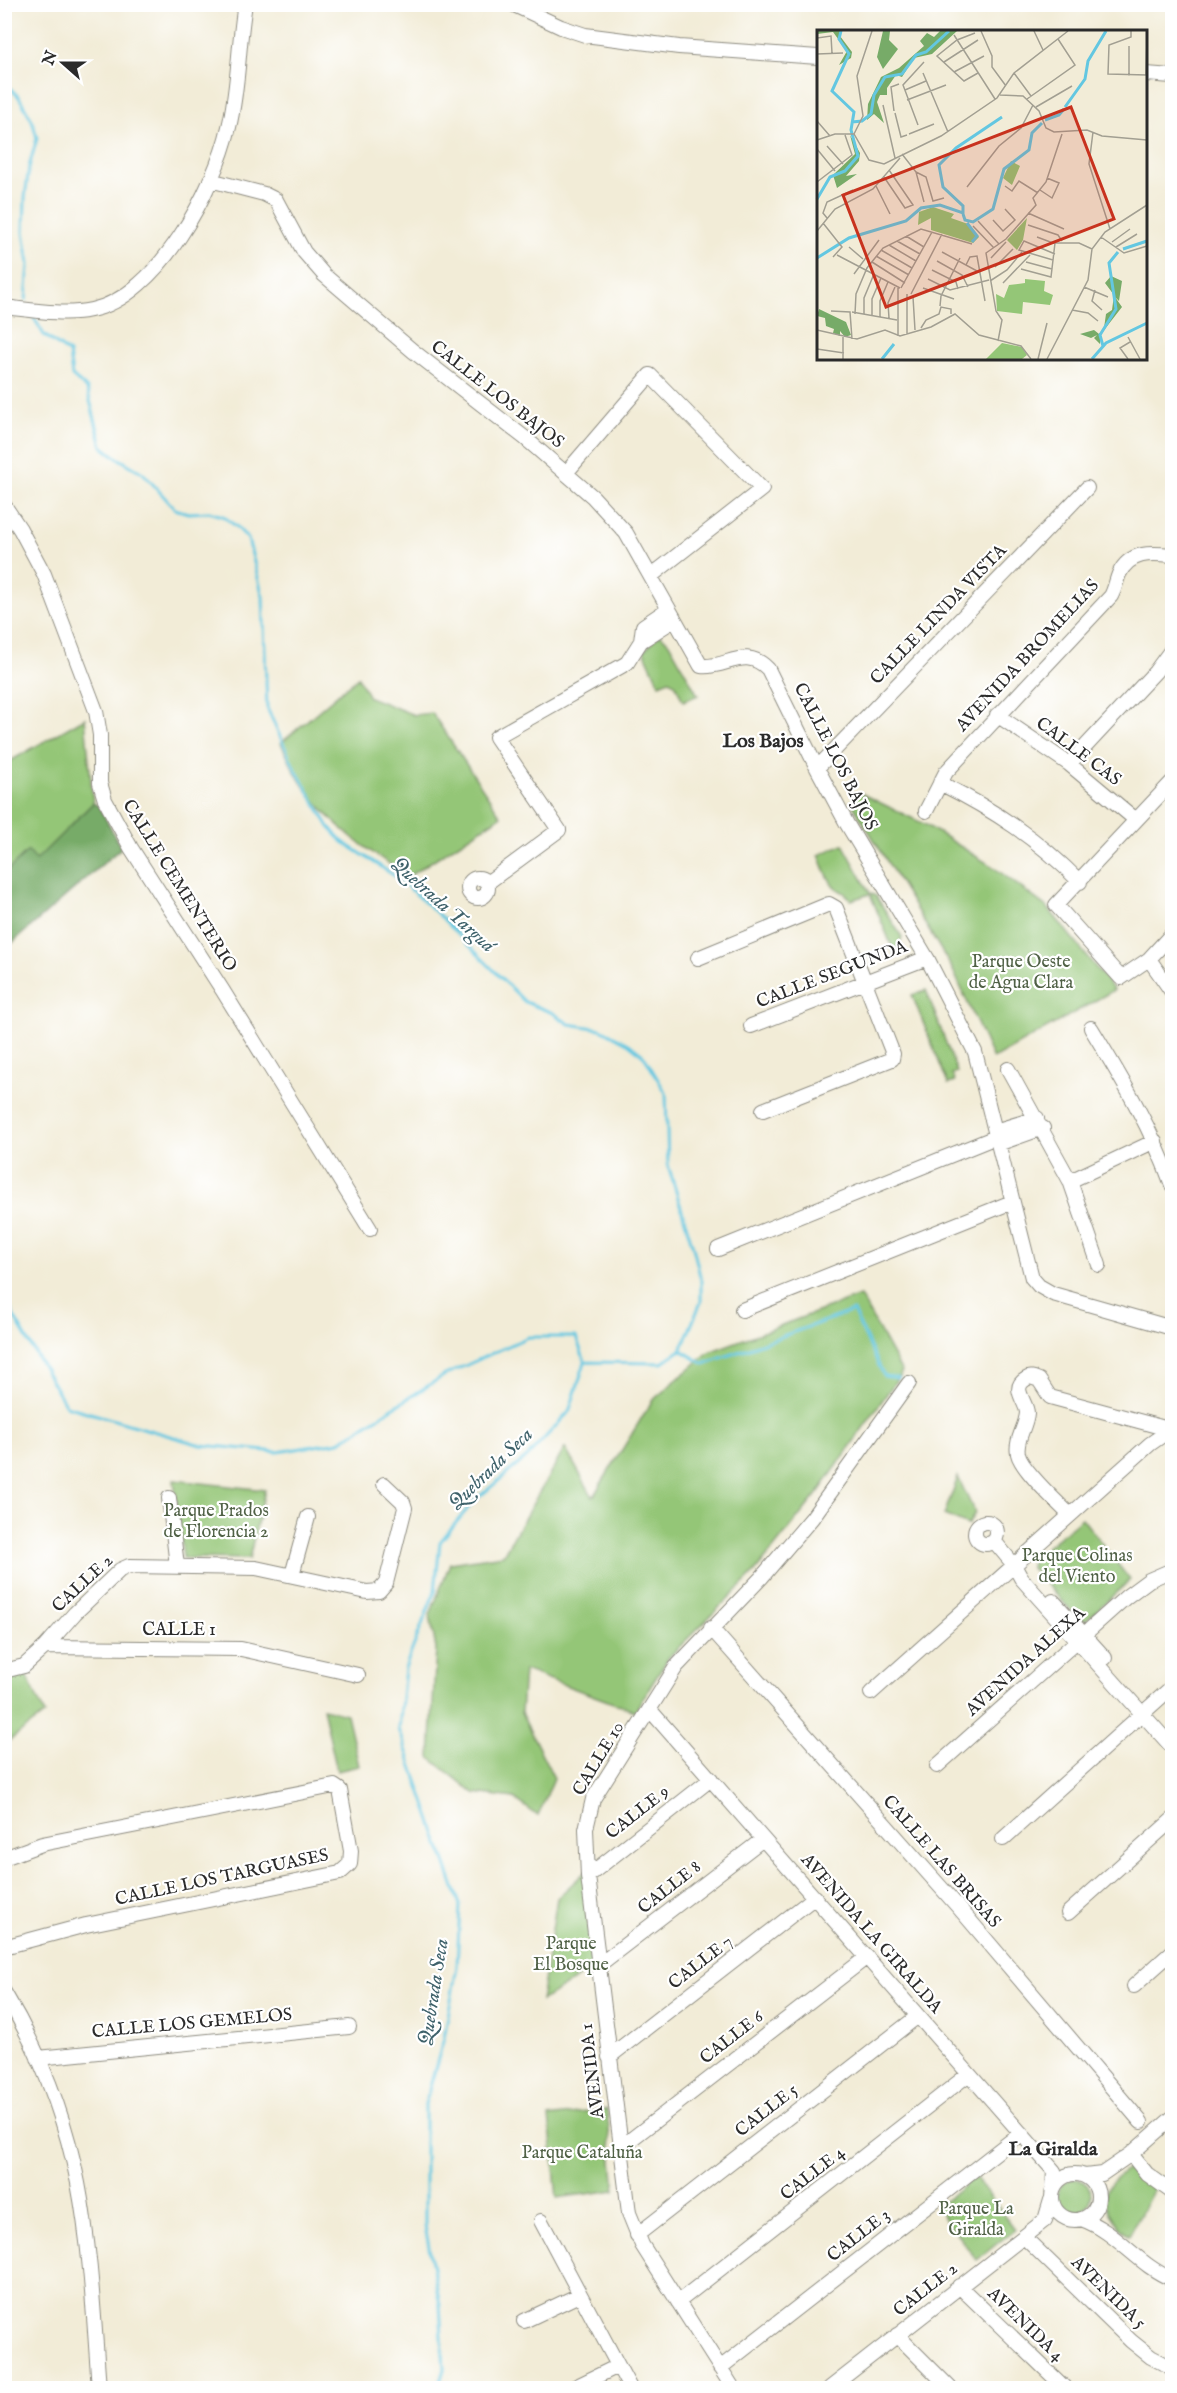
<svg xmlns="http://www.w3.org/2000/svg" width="1177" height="2393" viewBox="0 0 1177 2393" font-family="'IM FELL English',serif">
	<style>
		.green { fill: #94c677; stroke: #607851; stroke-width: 1.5 }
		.forest { fill: #77ab68; stroke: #516b4a; stroke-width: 1.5 }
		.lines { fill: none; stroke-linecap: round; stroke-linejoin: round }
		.stream { stroke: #63c7e1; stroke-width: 3 }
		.minor-casing { stroke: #8e8c81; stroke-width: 16 }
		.minor { stroke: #fff; stroke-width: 14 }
		.labels { text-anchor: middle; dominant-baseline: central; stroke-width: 4.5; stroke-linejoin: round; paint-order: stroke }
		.street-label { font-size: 18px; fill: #2b2b2b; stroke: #fff }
		.park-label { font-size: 18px; fill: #506146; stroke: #fff }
		.neighbourhood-label { font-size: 20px; font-weight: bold; fill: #2b2b2b; stroke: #fff }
		.water-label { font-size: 20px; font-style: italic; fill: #3f626b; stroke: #fff }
		.inset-river { fill: none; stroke: #63c7e1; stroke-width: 3 }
		.inset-road { fill: none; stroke: #a29f92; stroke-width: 1.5 }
		.view { fill: #c8321e; fill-opacity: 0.15; stroke: #c8321e; stroke-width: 3 }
		.inset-edge { fill: none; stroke: #2b2b2b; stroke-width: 3 }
	</style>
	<rect width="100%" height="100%" fill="#fff"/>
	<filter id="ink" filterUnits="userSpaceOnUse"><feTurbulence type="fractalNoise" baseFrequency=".0167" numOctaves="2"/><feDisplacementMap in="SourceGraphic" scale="12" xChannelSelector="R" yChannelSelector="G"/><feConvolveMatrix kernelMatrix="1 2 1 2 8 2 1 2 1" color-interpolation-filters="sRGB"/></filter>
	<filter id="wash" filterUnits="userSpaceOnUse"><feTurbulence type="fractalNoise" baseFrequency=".008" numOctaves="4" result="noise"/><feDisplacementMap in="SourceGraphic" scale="24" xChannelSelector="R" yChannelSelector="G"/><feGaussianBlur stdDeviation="1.35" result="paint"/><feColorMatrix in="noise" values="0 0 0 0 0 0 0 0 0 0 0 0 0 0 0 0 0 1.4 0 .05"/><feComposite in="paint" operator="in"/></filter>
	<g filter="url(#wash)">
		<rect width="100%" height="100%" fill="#f2ecd7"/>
		<!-- green -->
		<path class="green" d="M660,634l9,9 29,52 -15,6 -8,-18 -6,-3 -10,4 -15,-33z
			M358,677l11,20 45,18 18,-2 69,103 -92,60c-40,-24 -79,-51 -106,-91 -9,-13 -15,-28 -22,-42z
			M85,718l8,85 -57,58 -8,-10 -23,22v-109z
			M860,793l66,32 66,41 56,42 66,82 -121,69 -41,-91 -101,-166z
			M843,844l27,49 6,3 26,41 -7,17 -25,-60 -19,6c-7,-10 -8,-6 -16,-13 -7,-6 -12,-23 -16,-32z
			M926,990l31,82 -5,2 3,8 -7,2 -36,-89z
			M860,1296l42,76 -84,121 -64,80 -85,84 -34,54 -111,-41 -3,43 33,65 -16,38 -24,-18 -40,-5 -44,-35 6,-109 -6,-34 20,-52 53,-8 62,-107 28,49 59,-96 57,-49z
			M958,1477l17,36 -7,12 -24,-10z
			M174,1480l91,10 -16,69 -66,-1z
			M1082,1518l48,62 -44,40 -7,-1 -48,-51 1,-9z
			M25,1673l20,41 -40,30v-64z
			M323,1708l24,6 12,52 -22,5z
			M586,1871l10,96 -55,34 16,-103z
			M607,2109l8,81 -58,8 -8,-81z
			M1130,2167l24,22 -25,47c-13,-12 -34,-35 -17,-54 5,-5 12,-10 18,-15z
			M975,2177l40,52 -38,31 -41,-52z
			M1057 2196a17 17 0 1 1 34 0a17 17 0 1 1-34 0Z"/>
		<!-- forest -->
		<path class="forest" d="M93,803l6,3 22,42 -116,101v-76l23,-22 8,9z"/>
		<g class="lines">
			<!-- stream -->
			<path class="stream" d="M4,82l15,15 13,23 5,18 -8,29 -4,31 -1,34 5,32 -3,36
				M34,318l10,17 25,18 3,23 15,13 15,57 14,11 27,16 32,36 13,4 21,-1 14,4 14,11 11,12 15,58 4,111 27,59 35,60 14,15 55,36 43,39 84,85 28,11 16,11 32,5 28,15 15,12 22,37 2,72 25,82 8,33v22l-20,48 -19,13 -77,-1
				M4,1292l9,23 53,91 135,39 77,7 61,-10 106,-67 83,-38h48l9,25 -16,50 -42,45 -53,44 -34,41 -5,49 -30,77 -6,61 61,176 -3,62 -13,71 -19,66v122l15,79 4,64 -6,19
				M681,1350l23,14 149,-53 31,65 14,2"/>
		</g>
	</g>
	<g filter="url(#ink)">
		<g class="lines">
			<!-- minor casing -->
			<g class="minor-casing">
				<path id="minor" d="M512,4l49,23 24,8 94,12 139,10
					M1146,74l26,2
					M210,180l54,14 12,6 28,52 20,23 89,76 112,87 68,59 33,36 75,133c25,3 44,-21 67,3l49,99 30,56 80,134 48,94 57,226 7,8 14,8 119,34
					M4,307c28,3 60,9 87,3 67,-13 124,-122 138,-183 10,-40 9,-82 16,-123
					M566,473l84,-98 112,114 -111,87
					M4,505l16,24 24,45 52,137 4,24v48l5,17 26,48 92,143 147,238
					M641,641l33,-21
					M997,715l72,49 67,56
					M1069,764l86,-92 17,-23
					M817,768l270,-280
					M1172,782l-116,123 65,73 28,-19 23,-25
					M940,783c54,27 98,56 140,99
					M926,811l20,-39 165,-176c4,-7 5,-15 8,-22 11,-23 32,-21 53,-19
					M468 888a10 10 0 1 1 20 0a10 10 0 1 1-20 0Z
					M487,883l72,-53 -63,-93 131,-74 14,-22 2,-15 25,-17
					M698,958l131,-54 7,4 57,146 -1,5 -129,51
					M1149,959l23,33
					M751,1026l176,-68
					M1091,1028c31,51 61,101 81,157
					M1008,1069l62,112 29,84
					M995,1131l42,-13
					M998,1144l45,-16
					M1070,1181l85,-40
					M718,1249l278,-112
					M742,1310l270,-108
					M169,1498l8,68
					M1070,1515c-12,-12 -49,-46 -52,-61 -3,-14 8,-27 9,-41 0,-11 -17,-25 -1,-34 4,-3 8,-1 13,1l11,17 122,33
					M975 1533a11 11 0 1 1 22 0a11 11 0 1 1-22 0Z
					M994,1541l20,24 7,13 151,169
					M292,1575l16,-58
					M1053,1601l52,57
					M711,1628l249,281 181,213
					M45,1647l196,2 117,26
					M4,1671l20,-5 21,-19 30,-34 45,-43 9,-4 127,2 111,24 12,-1 7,-8 19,-75 -2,-6 -19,-18
					M871,1693l279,-249 20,-14
					M650,1710l404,461 -1,16
					M937,1766l189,-169 23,-17 23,-10
					M1003,1839l169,-152
					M4,1858l38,-14 292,-58 6,4 11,61 -1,13 -10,9 -254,52 -82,22
					M588,1876l123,-97
					M1068,1913l104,-93
					M599,1965l164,-126
					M1134,1986l38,-34
					M4,1992c35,58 61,125 74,191 13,67 16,138 21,205
					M609,2057l206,-160
					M38,2058l311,-31
					M620,2148l247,-191
					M1131,2154l16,20 25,18
					M1052 2197a23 23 0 1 1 46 0a23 23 0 1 1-46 0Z
					M1085,2176l17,-2 29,-20 41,-36
					M1081,2219c37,13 56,46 91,60
					M541,2221l89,167
					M637,2235l281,-219
					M1024,2237l107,104 20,16 21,11
					M959,2286l106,102
					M678,2302l291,-228
					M524,2321l55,-26
					M897,2335l53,53
					M720,2368l301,-235
					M573,2388l45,-22
					M733,2388l-91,-143 -13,-32 -41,-337 -2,-47 7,-30 83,-132 85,-89 51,-60 97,-135
					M830,2388l215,-168 6,-20"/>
			</g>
			<!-- minor -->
			<use href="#minor" class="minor"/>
		</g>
	</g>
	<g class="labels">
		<!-- street labels -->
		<g class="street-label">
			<text transform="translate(497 395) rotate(38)">CALLE LOS BAJOS</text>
			<text transform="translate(939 615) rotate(-46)">CALLE LINDA VISTA</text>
			<text transform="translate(1028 656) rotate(-47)">AVENIDA BROMELIAS</text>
			<text transform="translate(1078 752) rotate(37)">CALLE CAS</text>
			<text transform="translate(835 757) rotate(63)">CALLE LOS BAJOS</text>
			<text transform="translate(179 886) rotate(58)">CALLE CEMENTERIO</text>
			<text transform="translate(832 975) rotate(-21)">CALLE SEGUNDA</text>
			<text transform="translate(83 1584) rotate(-43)">CALLE 2</text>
			<text x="179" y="1630">CALLE 1</text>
			<text transform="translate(1026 1662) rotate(-42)">AVENIDA ALEXA</text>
			<text transform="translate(599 1759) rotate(-59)">CALLE 10</text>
			<text transform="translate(638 1813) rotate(-38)">CALLE 9</text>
			<text transform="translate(941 1862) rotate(49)">CALLE LAS BRISAS</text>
			<text transform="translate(222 1878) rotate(-12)">CALLE LOS TARGUASES</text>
			<text transform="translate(670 1888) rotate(-38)">CALLE 8</text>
			<text transform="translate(871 1934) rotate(49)">AVENIDA LA GIRALDA</text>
			<text transform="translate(701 1963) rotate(-38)">CALLE 7</text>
			<text transform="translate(192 2024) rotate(-5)">CALLE LOS GEMELOS</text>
			<text transform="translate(732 2038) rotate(-38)">CALLE 6</text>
			<text transform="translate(593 2071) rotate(-97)">AVENIDA 1</text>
			<text transform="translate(767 2111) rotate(-38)">CALLE 5</text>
			<text transform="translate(813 2174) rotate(-38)">CALLE 4</text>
			<text transform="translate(859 2236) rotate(-38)">CALLE 3</text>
			<text transform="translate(926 2290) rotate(-38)">CALLE 2</text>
			<text transform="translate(1108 2293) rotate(44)">AVENIDA 5</text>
			<text transform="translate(1025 2325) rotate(44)">AVENIDA 4</text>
		</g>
		<!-- park labels -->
		<g class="park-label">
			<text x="1021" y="962">Parque Oeste<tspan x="1021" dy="21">de Agua Clara</tspan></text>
			<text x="216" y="1511">Parque Prados<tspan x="216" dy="21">de Florencia 2</tspan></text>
			<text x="1077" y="1556">Parque Colinas<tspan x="1077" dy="21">del Viento</tspan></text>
			<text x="571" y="1944">Parque<tspan x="571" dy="21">El Bosque</tspan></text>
			<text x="582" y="2153">Parque Cataluña</text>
			<text x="976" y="2209">Parque La<tspan x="976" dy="21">Giralda</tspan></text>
		</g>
		<!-- neighbourhood labels -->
		<g class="neighbourhood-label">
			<text x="763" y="741">Los Bajos</text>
			<text x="1053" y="2149">La Giralda</text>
		</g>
		<!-- water labels -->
		<g class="water-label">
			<text transform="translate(443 905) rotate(42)">Quebrada Targuá</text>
			<text transform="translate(491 1469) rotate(-44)">Quebrada Seca</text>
			<text transform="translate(434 1992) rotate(-81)">Quebrada Seca</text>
		</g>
	</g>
	<!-- overview -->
	<g transform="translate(817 30)">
		<rect width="330" height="330" fill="#f2ecd7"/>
		<path d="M194,131l9,5 -8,19 -9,-7zM116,177l21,7 -3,4 17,6 11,13 -6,6 -42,-13v-12l-13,7 1,-13zM210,188l-4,22 -6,10 -10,-10zM208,249l20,2 -1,10 9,4 -3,10 -27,-3 -1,12 -25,-3 -1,-17 8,4 5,-13 16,-2zM185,313l20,4 5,8 -5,4h-36z" fill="#94c677"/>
		<path d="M0,1h25l-2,5 12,16 -1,6 -12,7 8,-14 -14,-19 -16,2zM66,1h7l-1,9 9,9 -15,20 -6,-12zM123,1h17l-25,23 -18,4 -12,19 -6,-2 -9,13v7h-7l-3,7 7,21 -10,-9 -7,6 1,-16 13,-27 18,-9 25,-22 -4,-5 7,-8 7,4zM33,105l10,18 -1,8 -13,15 11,-2 -20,14 -4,-13 22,-21zM294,246l11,5 -3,20 -4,-4 7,10 -21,27 -1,10 -6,-6 3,-3 -6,3 -11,-4 14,-4 5,4 5,-6 2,-14 6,-4 2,-15 -9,-12zM2,279l27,13 5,13 -6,2 -5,-6v5l-7,-3 1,-4 -8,-3 -1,-8 -8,-2z" fill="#77ab68"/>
		<path class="inset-river" d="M248,77l20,-28 3,-18 18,-30M228,90l14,-5 5,-6M35,92l10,-1 9,-7 3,-19 11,-18 17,-3 14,-19 10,-3 23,-21M0,169l13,-22 15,-6 13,-15 -7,-26 3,-18 -22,-21 17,-37 -10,-15 2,-8M146,184l2,6 8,2 20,-13 11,-40 25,-19 3,-17 10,-10M150,193l10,13 -5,6M306,219l24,-8M0,228l32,-20 57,-17 15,-13 19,-3 23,8v-7l-20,-19 -4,-22 17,-17 46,-31M286,316l-3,-11 16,-26 -7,-46 9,-11M65,329l12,-15M275,329l14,-16 41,-20"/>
		<path class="inset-road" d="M164,1l11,25v11l14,19M217,1l9,19M314,1v6l-22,8 -1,29 39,1M158,3l-18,7 -20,16 27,25 14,-8M137,5l41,64M0,8l14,-2 1,17M0,24l26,-1M127,32l34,-22M137,42l30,-16M106,43l25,59M197,43l17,23M329,45l1,-37M312,46v-30M88,60l21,-9M183,65l23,1 16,15 7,17 8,4 33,-2 15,6 45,4M210,69l48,-34 -17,-26M90,70l39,-15M66,75l12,53M219,77l36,-21M77,81l-3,-24 8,-3M78,83l6,24 6,-2M0,91l13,15M101,95l-15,-40 21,-23M276,102l-4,32 21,65M37,104l9,-18 -6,-40 15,-45M92,104l25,-10M0,110l18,-6h19l15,26 15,4 57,-28 56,-38 17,-25 54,-42M10,116l16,18M0,119l18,22M85,124l14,18 8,30M99,142l10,5 7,24 11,-3M67,147l21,31 8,-3 -24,-35M0,152l35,-27 -7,-20M59,156l14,28M188,156l7,5 7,-10 19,12M150,157l32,-41 22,-18 12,-23M223,160l12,8 7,-15 -12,-5M211,183l36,16M10,188l-4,-5 4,-11 26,-12M176,190l10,11 12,-11 -10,-11M161,191l21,23M6,193l19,24 -9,10M211,195l30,10 4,6M156,196l21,22M0,201l18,-22 38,-20 27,-31M89,206l18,11M220,207l16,6h26l13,6M284,207l23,16 23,-7M80,211l23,13M295,212l18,-13M72,215l27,16M32,217l14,12M299,217l21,-13M64,220l31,18M125,222l35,19M20,225l63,33M59,226l33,19M174,228l15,-16M236,230l-34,-10 5,-9 31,13M120,231l25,14 6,12M55,232l33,21M209,232l26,7M149,235l4,-8 7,-1 8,45M178,237l18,-18M204,239l30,8 4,-34M115,240l24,12 2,7M37,244l25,-34M111,249l22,11 39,-10M173,251l17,-11 15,-18M186,253l27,-28M267,257l24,10M81,258v48M84,258l31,-56M106,258l31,11M278,260l-3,11 10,9M94,264l31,-60M96,267l2,33M123,276l1,-10 19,-38M255,280l16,3 10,8M14,281l19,1 2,27M35,282l45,8M38,284l1,-20 11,-26 16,-20 38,-19 51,15M47,284v-16l10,-24M55,285v-16l9,-21M63,287v-16l8,-19M72,288l-1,-15 7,-16M104,298l5,-8 13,-6 2,-7 10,2v5M0,300l40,9 28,-9 15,6 31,-9 24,-13 24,21 42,11 10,13M90,304v-40M311,307l12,22M181,311l4,-21 -6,-9 -10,-58 20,-14 30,-34 -3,-7 13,-16 16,-48M0,319l27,4M26,329v-22M221,329l9,-36M230,329l41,-79 4,-31 13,-17 42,-27M311,329l-8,-11 10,-6"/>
		<path class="view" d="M254,77l43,112 -228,88 -43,-112z"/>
		<rect width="330" height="330" class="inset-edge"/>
	</g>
	<!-- margin -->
	<rect width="1177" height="2393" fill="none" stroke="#fff" stroke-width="24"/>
	<!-- north arrow -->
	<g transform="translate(63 63) rotate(291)" stroke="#ffffff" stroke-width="4.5" paint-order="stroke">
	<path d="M0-4.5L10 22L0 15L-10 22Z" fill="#2b2b2b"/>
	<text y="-9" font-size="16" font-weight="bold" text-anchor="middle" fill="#2b2b2b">N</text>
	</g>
</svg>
